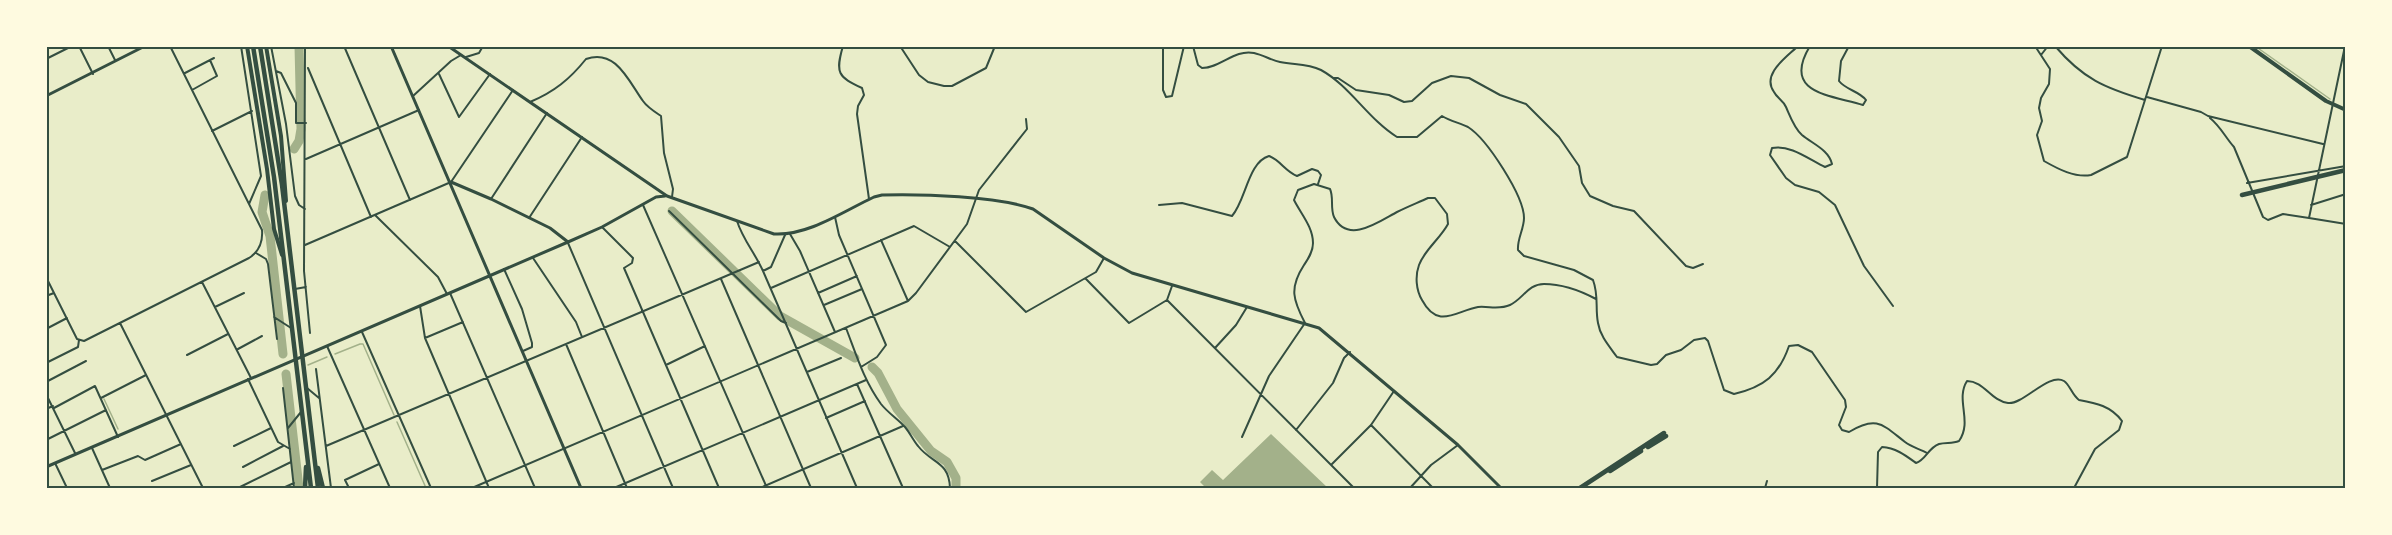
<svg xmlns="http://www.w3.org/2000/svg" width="2392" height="535" viewBox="0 0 2392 535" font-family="'Noto Sans',sans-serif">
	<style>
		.water { fill: #a3b18a }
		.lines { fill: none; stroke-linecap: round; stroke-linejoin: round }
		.stream { stroke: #a3b18a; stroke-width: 1.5 }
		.river { stroke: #a3b18a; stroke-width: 9 }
		.minor { stroke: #344e41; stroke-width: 2 }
		.tertiary { stroke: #344e41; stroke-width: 3 }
		.primary { stroke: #344e41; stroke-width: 4 }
		.trunk { stroke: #344e41; stroke-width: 4 }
		.motorway { stroke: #344e41; stroke-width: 4.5 }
		.neatline { fill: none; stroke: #344e41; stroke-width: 2 }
	</style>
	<rect width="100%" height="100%" fill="#e9edc9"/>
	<!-- water -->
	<path class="water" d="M1271,434l57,54h-122l-6,-6 12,-12 11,10z"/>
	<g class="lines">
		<!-- stream -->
		<path class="stream" d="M2255,46l75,53
			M335,354l25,-10h3l31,71
			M308,365l19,-8
			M104,399l14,30
			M397,422l29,66"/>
		<!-- river -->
		<path class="river" d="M294,149l5,-8 2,-12 -2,-83
			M265,195l-3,17 8,24 13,118
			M672,211l108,105 75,42
			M872,367l6,6 19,36 34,42 16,11 9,16v10
			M286,374l13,114"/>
		<!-- minor -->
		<path class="minor" d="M79,46l14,28
			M108,46l7,14
			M241,46l20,130 -12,28
			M271,46l15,78 9,72 4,9 6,4
			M305,46l-1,225 6,62
			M344,46l66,154
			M843,46c-8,27 -5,31 19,42l2,7 -6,11 -1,8 12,85
			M900,46l19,29 9,7 16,4h8l34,-18 9,-22
			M1163,46v44l3,7 6,-1 12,-50
			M1193,46l5,19 4,3c19,0 32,-19 52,-15 9,2 17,7 26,9 15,3 27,1 41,8 29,16 47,49 76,67h20l25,-21c8,5 18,7 26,11 19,12 56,69 56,91 0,11 -7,21 -6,32l6,6 50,14 19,10c6,16 2,28 5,43 2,13 11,23 19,34l34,8 6,-1 9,-9 15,-5 13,-10 11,-2 3,3 16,49 10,4c30,-7 45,-19 55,-48l9,-1 14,7 33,48 1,7 -7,18 3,5 7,2c28,-17 34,-7 56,10 6,5 15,7 22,11
			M1798,46c-11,11 -37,28 -24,46 3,6 9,8 12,15 4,9 8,21 16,28 11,9 27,15 30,29l-7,3c-15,-7 -35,-23 -53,-19l-2,7 16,23 9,7 24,7 16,13 29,61 29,40
			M1810,46c-29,48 21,49 53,59l3,-5c-7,-9 -20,-10 -27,-19l2,-20 8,-15
			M2035,46l15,23 -1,15 -8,14 -2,10 3,13 -5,14 7,26c14,8 31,17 47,14l36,-18 35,-111
			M2055,46c28,33 50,42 90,54
			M2345,46l-36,172 37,6
			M2041,55l7,-9
			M466,57l13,-4 4,-7
			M46,59l26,-13
			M308,68l63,149
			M276,71l5,2 15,30v20h10
			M185,73l29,-15
			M439,74l20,43 31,-43
			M1333,78h5l18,12 33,5 15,7 8,-1 20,-18 19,-7 18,2 31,17 26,9 33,33 20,29 3,17 8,13 23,10 21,5 52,55 7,2 10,-4
			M192,90l25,-14 -7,-16
			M413,96l38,-35 10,-6
			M2147,97l54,15 7,4 115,28
			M530,102c24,-10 40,-23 56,-43 30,-11 43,23 57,42 4,6 12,11 18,15l3,37 9,36 -1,8
			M2210,118c11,9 15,19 24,29l29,70 5,3 15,-6 26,4
			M212,131l40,-20
			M306,159l113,-49
			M2247,183l99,-17
			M491,199l56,-86
			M643,205l124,283
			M1159,205l23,-2 50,13c14,-16 16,-54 37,-60 11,4 16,15 28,20l15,-7 6,2 3,4 -3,9
			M2311,205l35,-11
			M669,211l112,110 5,2
			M375,215l63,62 9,17
			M835,217l4,18 47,110 -9,12 -16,10
			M529,218l53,-81
			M737,221c6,19 18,32 26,50l94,217
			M602,227l31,31 -1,5 -8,5 95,220
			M790,234l10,17 35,81
			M881,240l27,61
			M955,241l71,71 70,-40 8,-14
			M568,243l105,245
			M305,245l146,-63 62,-92
			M256,253l10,6 2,5 9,75
			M533,258l43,64 6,15
			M504,269l18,40 10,34v4l-9,4
			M763,271l8,-4 14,-32
			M46,277l31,62 7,2 165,-83c11,-7 14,-16 13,-28l-92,-184
			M721,279l90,209
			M1086,279l43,44 38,-23 187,188
			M202,282l49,96
			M771,288l143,-62 36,21
			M295,289l11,-2
			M450,293l85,195
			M818,293l39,-17
			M46,296l8,-3
			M1167,300l5,-14
			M824,305l38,-16
			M420,306l5,32 64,150
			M215,307l29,-14
			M274,317l17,11
			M120,323l83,165
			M846,328c10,26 18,53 35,76 7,9 17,15 24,23 5,6 8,13 13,19 14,18 31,15 32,42
			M46,329l21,-11
			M362,332l69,156
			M425,338l38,-16
			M566,344l61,144
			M327,346l63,142
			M1215,348l21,-23 11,-18
			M238,349l24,-13
			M187,355l41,-21
			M46,363l32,-16 1,-7
			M666,365l39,-19
			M316,369l15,119
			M807,372l34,-14
			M248,379l30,63 12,7
			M46,382l40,-21
			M857,384l46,104
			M283,388l11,100
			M307,388l12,10
			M46,394l29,59
			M101,398l45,-23
			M54,408l41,-22 23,51
			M46,409l7,-3
			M826,418l39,-17
			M1371,425l62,63
			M288,428l13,-16
			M1296,430l37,-47 11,-25 6,-6
			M1242,437l27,-61 36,-53c-12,-23 -16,-35 -1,-58 4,-6 9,-13 9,-22 0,-16 -12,-29 -19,-43l4,-10 16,-6 16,5c4,9 0,18 4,28 14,28 46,4 63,-5 10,-5 20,-9 31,-14h7l12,16 1,10c-8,15 -23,25 -29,41 -4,11 -3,25 3,35 16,30 34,11 56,7 11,-1 21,3 32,-2 13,-6 18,-21 34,-21 18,0 37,7 52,15
			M46,440l60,-30
			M234,446l37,-18
			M326,446l433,-184
			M92,448l18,40
			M55,463l12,25
			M1332,464l39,-39 23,-34
			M243,467l40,-21
			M102,470l36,-14 7,4 36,-16
			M152,481l39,-16
			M238,488l53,-26
			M283,488l11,-5
			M349,488l-4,-8 34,-16
			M472,488l436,-187 8,-8 51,-69 12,-34 48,-61 -1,-10
			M614,488l252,-108
			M760,488l143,-62
			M1410,488l21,-23 27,-20
			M1765,488l2,-7
			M1877,488l1,-36 4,-5c14,1 23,8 34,16 10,-3 12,-15 23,-19 7,-2 13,0 20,-3 14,-20 -4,-41 8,-60 17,0 24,20 41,22 15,2 41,-31 56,-22 6,4 8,14 15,19 17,3 32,6 43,21l-3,9 -24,19 -21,39"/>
		<!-- tertiary -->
		<path class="tertiary" d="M391,46l190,442
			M448,46l219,150 107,38c34,2 70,-23 100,-37l8,-2c40,-1 115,1 151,14l71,49 28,15 187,55 139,117 43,43
			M46,96l99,-50
			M451,182l40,17 59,29 18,14
			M46,467l522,-225 34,-15 54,-30 9,-1"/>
		<!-- primary -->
		<path class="primary" d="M2249,46l77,55 20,9"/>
		<!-- trunk -->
		<path class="trunk" d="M247,46l20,123 7,60 8,26
			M266,46l15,90 5,65"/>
		<!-- motorway -->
		<path class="motorway" d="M253,46l21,131 37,311
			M260,46l22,139 36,303
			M2242,195l104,-25
			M1648,447l18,-11
			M318,468l5,20
			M1610,471l31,-20
			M305,488l1,-21
			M1580,488l84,-55"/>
	</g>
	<!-- border -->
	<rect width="2392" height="535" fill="none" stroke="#fefae0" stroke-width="96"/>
	<rect x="48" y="48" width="2296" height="439" class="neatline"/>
</svg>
